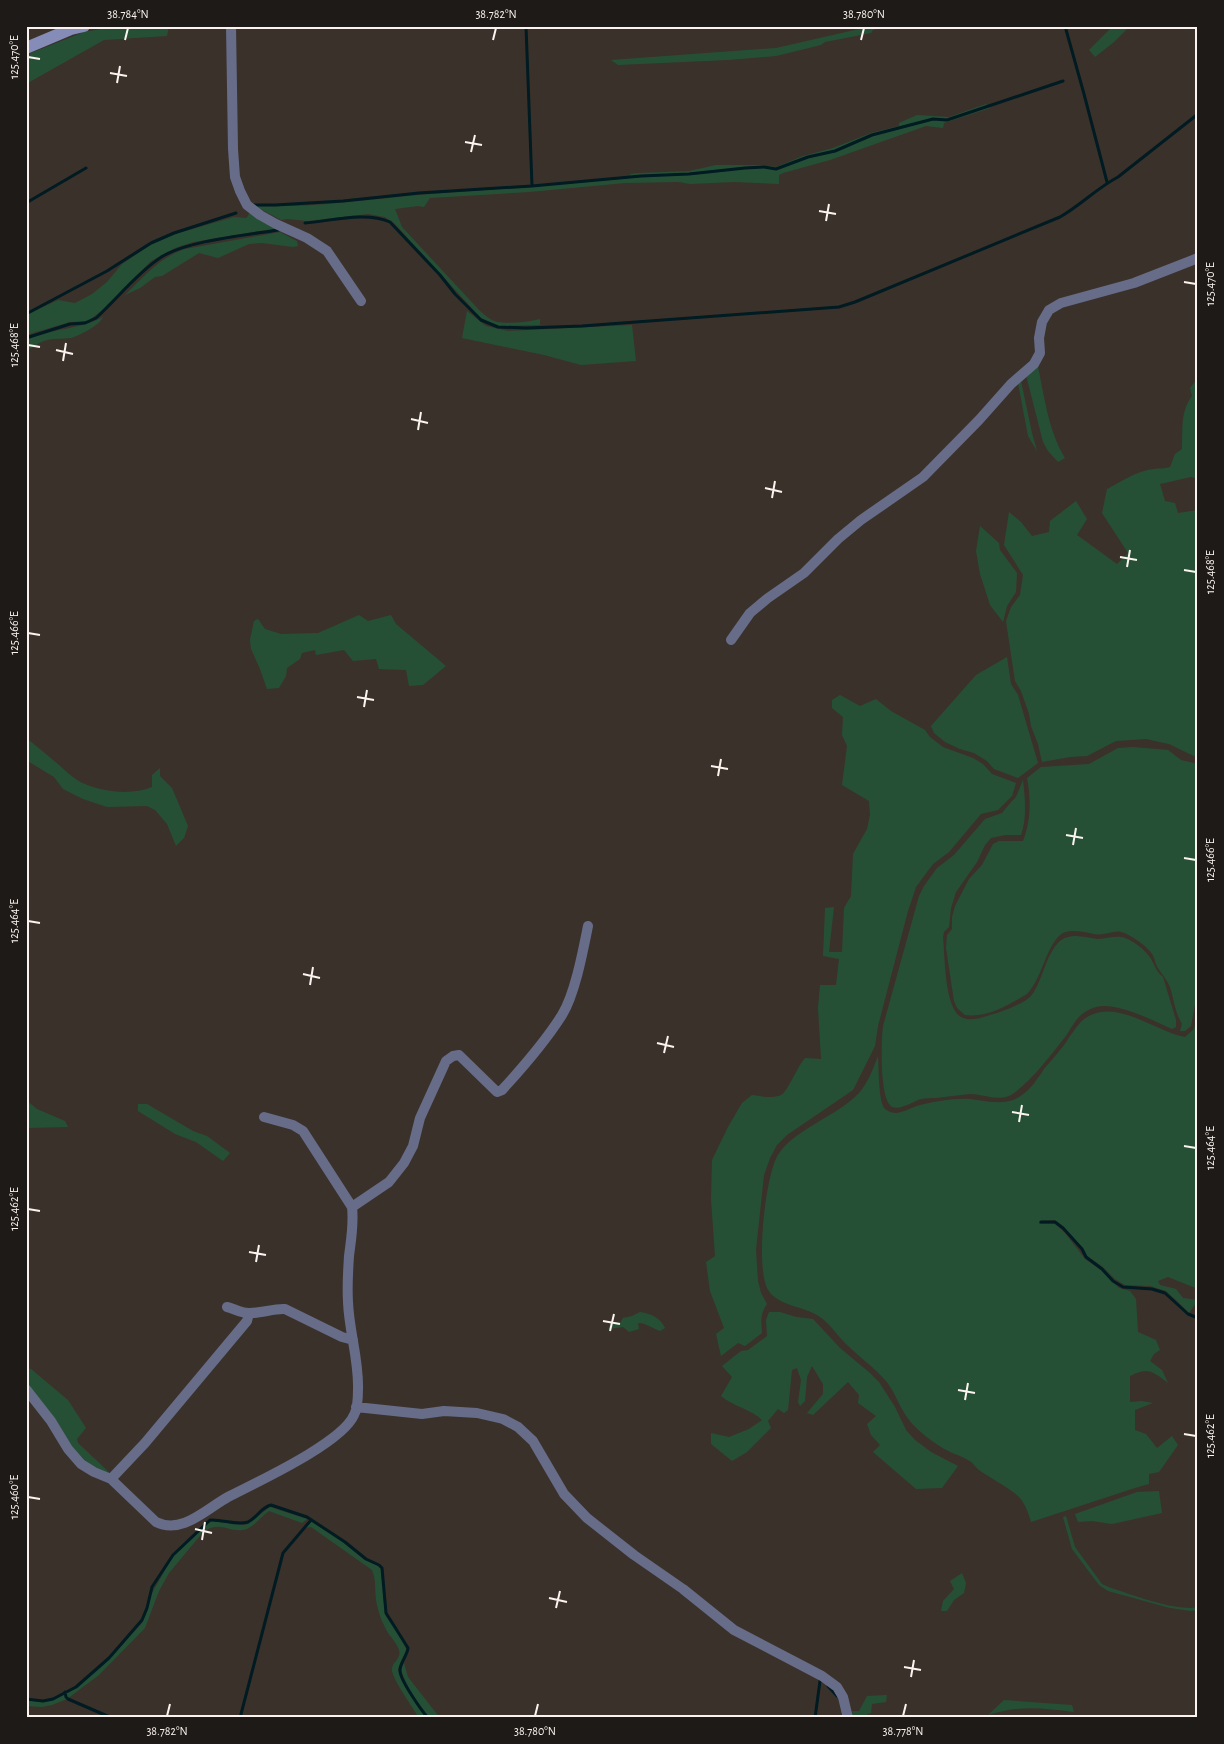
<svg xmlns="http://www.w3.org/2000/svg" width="1224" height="1744" viewBox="0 0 1224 1744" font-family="'Alegreya Sans',sans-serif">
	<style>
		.green { fill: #265036 }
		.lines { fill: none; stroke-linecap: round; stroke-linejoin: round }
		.stream { stroke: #001b21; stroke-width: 3 }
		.street { stroke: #676c88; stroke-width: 10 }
		.secondary { stroke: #848cb7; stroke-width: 12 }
		.ticks { fill: none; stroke: #faf3ef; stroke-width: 2 }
		.neatline { fill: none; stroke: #faf3ef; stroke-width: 2 }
		.ticks-label { font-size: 12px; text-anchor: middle; fill: #faf3ef }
	</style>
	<rect width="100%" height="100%" fill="#3b312b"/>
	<!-- green -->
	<path class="green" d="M117,26h52l-2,10 -63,4 -78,44v-25l5,-6 53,-21z
		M872,26h16l-15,4 -2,3 -46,9 -4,3 -45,11 -48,4 -110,5 -7,-5 165,-12z
		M1113,26h17l-16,16 -19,15 -6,-7z
		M986,104l4,4 -46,15 -1,5 -17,-2 -96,34 -47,13 -4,2v9l-45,-2 -44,2 -11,-2 -54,1 -96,9 -99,6 -6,9 -6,-1 -23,3 7,18 78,84c5,4 10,9 17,11 11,2 32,0 43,-3v6l-43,1 -16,-8 -87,-95 -9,-6 -17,-3 -61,7 -19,-2 -7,1 -26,-14c55,2 109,-6 163,-11 71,-6 142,-10 213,-17l-1,-4 9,-1 50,-2 27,-6h44l16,2 27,-11 30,-8 38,-15 28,-7v-3l18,-8 32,2z
		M249,213l29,15 -85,14 -18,6 -24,13 -50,50 -13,10 -18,1 -44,13v-20l32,-15 17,3 17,-9 15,-12 15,-18 30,-20 23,-10 59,-17 12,1 2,-2z
		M280,232l17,9 1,5 -5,1 -31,-4 -13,1 -31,14 -19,-5 -37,23 -7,1 -15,11 -15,7c21,-20 32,-36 60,-46z
		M467,311l19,15 22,5 124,-6 4,36 -55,4 -37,-10 -82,-17z
		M103,317c-3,8 -24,19 -32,21 -8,1 -16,0 -24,2 -8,2 -14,7 -21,12v-12c25,-12 53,-10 77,-23z
		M1037,362c7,32 11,69 28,96l-7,4 -10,-11 -5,-9 -17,-67z
		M1198,378v101l-7,-2 -31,7 5,17 10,2 3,10 20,-3v248l-29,-14 -23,-5 -30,2 -29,15 -17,1 -28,5 -4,-18 -7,-18 -2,-12 -8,-23 -6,-10 -9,-60 5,-14 9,-12 3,-20 -19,-30 5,-33 12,10 11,14 17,-4 1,-11 26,-20 11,18 -10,16 40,29 11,-11 -26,-40 5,-24c15,-8 30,-18 47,-20 6,-1 10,0 16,-2l5,-13 7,-5c1,-19 -2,-37 10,-53l-2,-8z
		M1021,381l11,52 5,18 -9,-15 -10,-53z
		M980,526l19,17 1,7 17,23 -1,19 -9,14 -4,16 -13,-17 -10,-31 -4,-23z
		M359,615l9,6 23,-6 5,9 50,42 -23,19 -14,1 -3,-16 -27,-1 -3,-10 -23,2 -9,-11 -28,5 -1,-5 -13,3 -2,6 -13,9 -1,8 -7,12 -12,1 -7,-20 -9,-20 -1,-9 4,-19 4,-2 7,10 16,5 37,-1z
		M1007,657l4,27 7,11 20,68 -20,15 -24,-9 -7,-8 -13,-8 -14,-4 -15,-7 -11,-9 -3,-7 45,-51z
		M840,695l20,11 16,-7 15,12 34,19 5,7 13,10 30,11 10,6 9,10 24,9 -4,13 -14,14 -17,4 -32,38 -16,12 -17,23 -8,24 -30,115 -3,20 -22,44 -66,45 -10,10 -7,13 -6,17 -8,75 2,31 3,12 6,11c-7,10 -6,17 -5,29l-17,13 -7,-3 -17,13 -5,-22 8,-6 -14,-37 -4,-29 9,-6 -4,-57 1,-39 16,-33 14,-24 10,-8c9,1 20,4 29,0 6,-2 16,-28 24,-37l16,1 -3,-51 2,-23h16l3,-26 -16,-3 2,-48 9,-1 -5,45h13l2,-44 7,-12 2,-42 14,-25 3,-14 -1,-14 -27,-16 5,-39 -5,-11 1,-18 -11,-9v-8z
		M26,738c9,7 18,14 27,22 8,6 15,14 24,20 20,12 54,16 75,7v-12l8,-7v8l12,12 16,38 -4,12 -8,8 -9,-22 -12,-14 -8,-4 -40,1 -24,-8 -20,-10 -9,-12 -28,-17z
		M1133,747l35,3 13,10 17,4v225l-7,37 -6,5h-5l2,-7c-7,-12 -8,-24 -12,-37 -4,-9 -7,-11 -12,-19 -3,-4 -3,-10 -6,-14 -5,-8 -22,-20 -31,-22 -7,-2 -17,4 -27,2 -11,-2 -28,-7 -36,3 -14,16 -16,41 -31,57 -19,11 -39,24 -62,21l-8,-7 -3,-7 -8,-53 1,-13 5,-6v-12l3,-11 14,-27 13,-14 11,-21 6,-3h24c8,-20 8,-43 4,-63l14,-11 48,-3 29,-16z
		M1023,780c2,18 4,38 -2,55h-16l-14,3 -6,7 -8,17 -21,30 -5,16 -2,19 -5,5 -1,5c2,18 1,70 18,80 9,5 20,1 29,-2 10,-2 35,-12 41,-19 13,-15 16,-54 37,-59 10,-3 20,1 30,2 8,0 15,-3 23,-2 9,1 25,13 30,22 4,7 5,12 12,18l13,43v7l-4,2c-18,-8 -56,-28 -76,-22 -19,6 -21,16 -31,30 -14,18 -33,43 -51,56 -13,10 -30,1 -44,1 -12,1 -23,3 -34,4 -5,0 -11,0 -15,1 -8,2 -25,15 -32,5 -9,-13 -8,-62 -6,-78l36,-130 5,-10 13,-18 17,-13 31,-36 17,-6 9,-11 5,-5z
		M1198,1009v280l-30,-12 -10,4 2,4 16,4 7,9 15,2 -9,13 -14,-14 -9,-8 -16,-5 -25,-1 -10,-6 -12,-12 -16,-11 -5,-9 -27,-27 -16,1v3h16l10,9 20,26 16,11 18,18 11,3 6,8 2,33 18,8 4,10 -6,4 -4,7 12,9 6,13c-16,-12 -20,-16 -38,-7v26l12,-1 11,2 -18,7v20l11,4 11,14 15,-12 6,9 -19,27 -10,2v10l-11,3 -107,35c-2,-8 -6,-18 -11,-24 -7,-8 -31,-21 -41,-28 -4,-3 -6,-8 -11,-10 -8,-5 -18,-7 -27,-13 -12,-8 -26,-18 -34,-30 -8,-11 -12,-25 -21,-36 -12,-14 -28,-25 -41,-38 -7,-7 -13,-16 -21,-23 -16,-15 -47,-12 -57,-32 -11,-25 -2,-102 8,-127 12,-30 61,-43 84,-68 9,-10 14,-24 19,-37 1,11 0,46 7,53 11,9 22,0 32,-3 14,-4 38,-8 53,-7 17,2 37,8 52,-4 9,-6 16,-17 22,-26 9,-11 19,-21 26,-33 7,-9 10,-16 21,-21 30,-14 65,17 94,22l9,-8z
		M26,1100l11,9 28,12 3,6 -42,1z
		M138,1104h9l46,27 14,5 23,17 -7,8 -27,-19 -21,-8 -37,-23z
		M640,1312c11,2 20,5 25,16l-5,3c-8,-3 -14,-8 -22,-8l1,6 -10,3 -6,-5 -15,2 2,-4 10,-2 3,-5 9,-2z
		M769,1312h11l16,5 17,2 27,29 30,25 9,9 16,25 11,23 9,10 16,12 27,14 -16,22 -26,1 -43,-37 7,-7 -9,-10 -4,-11 9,-8 -18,-13 1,-8 -11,-13 -35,33 -6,-2 16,-19v-10l-11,-18 -5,11 -2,24 -5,5 -2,-4 3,-22 -4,-12 -5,2 -4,40 -4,3 -6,-4 -10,12 3,7 -24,24 -15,9 -21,-17v-11l18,4 20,-8 13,-9c-11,-11 -28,-13 -41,-24l11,-19 -10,-11 19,-15 7,-1 19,-14 -1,-16z
		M26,1368l5,1 37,31 18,28 -9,11 1,4 34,32 -2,2 -28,-17 -56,-75z
		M1159,1491l3,22 -50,11 -20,-3 -14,1 -3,-8 62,-22z
		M270,1507l37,12 -5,4 -33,-12c-8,5 -15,17 -26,19 -15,2 -22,-9 -39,1l-35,42 -10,18 -14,37 -46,47 -32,24 -15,6 -10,2 -16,-1v-6l13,2 13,-2 25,-13 35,-31 30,-33 5,-12 4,-16 22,-39 36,-33 4,-2 30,4 5,-1z
		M1066,1516l9,31 27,37 9,4c22,7 66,24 87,19v3l-7,1 -21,-3 -62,-17 -9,-6 -27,-36 -9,-32z
		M311,1521l23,14 31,25 14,6 2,3 4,46 15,21 7,15 -9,18 1,4 27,45h-7c-6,-10 -25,-37 -27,-47 -1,-9 10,-12 7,-21 -2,-6 -7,-12 -11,-17 -5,-9 -9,-18 -11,-28 -3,-12 0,-23 -5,-35l-61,-43 -6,1z
		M962,1573l4,10 -2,10 -10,7 -7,11h-6l2,-10 11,-12 -4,-8z
		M404,1663l4,14 32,41h-10c-12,-14 -24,-31 -29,-49z
		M887,1695l-1,7 -14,2 -1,9 -5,2 3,3h-16l-1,-7h7l8,-15z
		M1004,1700l68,5 2,7c-31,-4 -55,-7 -86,3z"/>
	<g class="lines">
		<!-- stream -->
		<path class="stream" d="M526,26l6,160
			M1065,26l19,68 23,88
			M26,203l60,-35
			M253,205h22l68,-4 76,-8 113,-7 109,-10 48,-2 56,-6 19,-1 12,2 32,-12 27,-6 37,-16 61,-16 14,1 116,-39
			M305,223c26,-2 61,-12 85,-1l50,53 15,19 26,26 17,7 28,1 56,-2 257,-19 16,-5 205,-85c21,-12 37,-29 58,-40l80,-63
			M26,314l81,-43 44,-28 23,-10 62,-20
			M26,338l44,-14 15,-1 11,-5c21,-19 41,-45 64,-60 24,-17 87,-23 118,-28
			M1041,1222h14l8,6 19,21 4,8 16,12 11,12 10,6 29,2 13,4 23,21 10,4
			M828,1686l9,10
			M65,1692l1,5 2,2 44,19
			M26,1699l17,2 10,-2 23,-12 33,-29 33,-38 5,-12 5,-21 21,-32 37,-35c12,-1 27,6 38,2 9,-4 13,-15 23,-17l36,12 38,25 21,17 13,6 3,3 4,45 22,35c-1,8 -8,15 -8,22 -1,9 22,41 28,48
			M240,1718l43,-165 28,-33
			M815,1718l5,-37"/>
		<!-- street -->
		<path class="street" d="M231,26l2,123 2,28 5,14 7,14 13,10 16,9 31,14 20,13 34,50
			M731,640l19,-27 18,-15 36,-25 34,-34 23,-19 62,-43 56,-57 32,-36 23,-20 6,-11 -1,-15 3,-16 7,-12 12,-7 73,-20 64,-25
			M352,1207l37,-25 15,-19 9,-17 7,-28 26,-57 7,-5 6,-1 38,37 5,-2c22,-24 43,-48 60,-75 13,-21 21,-64 26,-89
			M227,1307c5,1 10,4 15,5 13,4 30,-4 43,-3l57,28 11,3
			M26,1389l25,32 17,28 13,15 13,8 17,7 45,43c26,13 50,-13 72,-25 29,-15 114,-54 126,-82 4,-7 4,-18 4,-26 1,-29 -9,-58 -10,-87 -1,-15 0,-31 1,-46 2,-16 5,-32 3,-49l-49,-76 -10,-6 -29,-8
			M356,1407l66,7 22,-3 33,2 26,6 15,8 15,14 31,53 23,24 47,37 49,34 51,41 88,46 15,11 6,10 5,21
			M111,1479l34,-36 102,-122 2,-8"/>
		<!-- secondary -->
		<path class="secondary" d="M26,48l45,-19 13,-3"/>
	</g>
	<!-- ticks -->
	<path class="ticks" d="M125,40l3,-12M493,40l3,-12M861,40l3,-12M28,57l12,2M110,73l17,3M117,83l3,-17M465,142l17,3M471,152l4,-17M819,211l17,3M826,221l3,-17M1184,282l12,2M28,345l12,2M56,350l17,4M63,361l3,-18M411,419l17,4M418,430l3,-18M765,488l17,4M772,498l3,-17M1120,557l17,3M1127,567l3,-17M1184,570l12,2M28,633l12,2M357,697l17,3M364,707l3,-17M711,766l17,3M718,776l3,-17M1066,835l17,3M1073,845l3,-17M1184,858l12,2M28,921l12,2M303,974l17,4M310,985l3,-18M657,1043l17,4M664,1053l4,-17M1012,1112l17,3M1019,1122l3,-17M1184,1146l12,2M28,1209l12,2M249,1252l17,3M256,1262l3,-17M603,1321l17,3M610,1331l4,-17M958,1390l17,3M965,1400l3,-17M1184,1434l12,2M28,1497l12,2M195,1529l17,4M202,1540l3,-18M549,1598l18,4M556,1608l4,-17M904,1667l17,3M911,1677l3,-17M167,1716l3,-12M535,1716l3,-12M903,1716l3,-12"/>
	<!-- border -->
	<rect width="1224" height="1744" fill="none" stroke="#1e1a17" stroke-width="55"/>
	<rect x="28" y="28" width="1168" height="1688" class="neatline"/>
	<g class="ticks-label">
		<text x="128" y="18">38.784°N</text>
		<text x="496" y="18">38.782°N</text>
		<text x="864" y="18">38.780°N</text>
		<text transform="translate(14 57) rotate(-90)" y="4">125.470°E</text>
		<text transform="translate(1210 284) rotate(-90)" y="4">125.470°E</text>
		<text transform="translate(14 345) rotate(-90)" y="4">125.468°E</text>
		<text transform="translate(1210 572) rotate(-90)" y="4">125.468°E</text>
		<text transform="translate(14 633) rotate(-90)" y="4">125.466°E</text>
		<text transform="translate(1210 860) rotate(-90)" y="4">125.466°E</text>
		<text transform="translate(14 921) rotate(-90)" y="4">125.464°E</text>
		<text transform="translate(1210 1148) rotate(-90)" y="4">125.464°E</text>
		<text transform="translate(14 1209) rotate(-90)" y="4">125.462°E</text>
		<text transform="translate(1210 1436) rotate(-90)" y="4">125.462°E</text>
		<text transform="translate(14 1497) rotate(-90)" y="4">125.460°E</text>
		<text x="167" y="1735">38.782°N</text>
		<text x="535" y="1735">38.780°N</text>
		<text x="903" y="1735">38.778°N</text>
	</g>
</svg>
